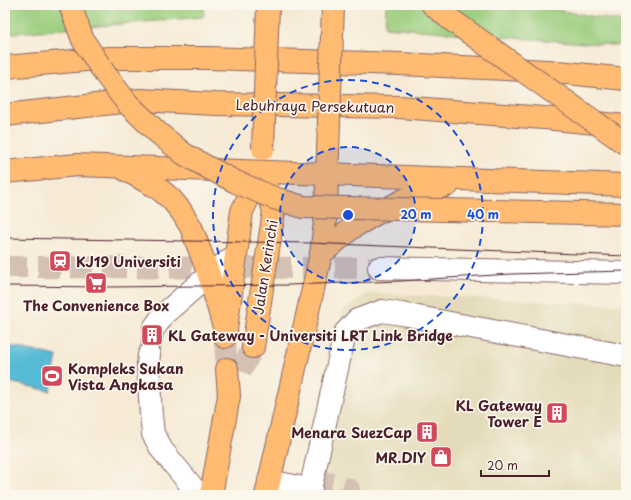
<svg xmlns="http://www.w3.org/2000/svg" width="631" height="500" viewBox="0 0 631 500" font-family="'Playpen Sans',sans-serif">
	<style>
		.built { fill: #e4dbba }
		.green { fill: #9acc7c; stroke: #727654 }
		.water { fill: #57bbd5; stroke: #506d80 }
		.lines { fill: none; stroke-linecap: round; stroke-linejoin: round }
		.minor-tunnel { stroke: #d4c1b3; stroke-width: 22; stroke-dasharray: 22 11; stroke-linecap: butt }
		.major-tunnel { stroke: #d4c1b3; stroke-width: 22; stroke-dasharray: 22 11; stroke-linecap: butt }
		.minor-casing { stroke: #866666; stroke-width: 24 }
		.major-casing { stroke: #866666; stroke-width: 24 }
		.highway-casing { stroke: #866666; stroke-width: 24 }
		.minor { stroke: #fff; stroke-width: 22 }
		.major { stroke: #ffbb71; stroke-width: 22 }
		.highway { stroke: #ffbb71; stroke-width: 22 }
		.tram { stroke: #4a1f2b; stroke-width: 1 }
		.major-bridge-casing { stroke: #866666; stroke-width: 24; stroke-linecap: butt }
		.highway-bridge-casing { stroke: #866666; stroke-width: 24; stroke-linecap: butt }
		.major-bridge { stroke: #ffbb71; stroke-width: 22 }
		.highway-bridge { stroke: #ffbb71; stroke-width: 22 }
		.ring { fill: none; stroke: #1d4ed8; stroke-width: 2; stroke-dasharray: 7 5 }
		.labels { text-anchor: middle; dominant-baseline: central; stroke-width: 3.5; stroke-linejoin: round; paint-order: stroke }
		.street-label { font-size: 14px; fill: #4a1f2b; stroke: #fbf7ec }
		.poi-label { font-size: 14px; font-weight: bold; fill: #4a1f2b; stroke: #fbf7ec; text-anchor: start }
		.centre { fill: #1d4ed8; stroke: #fbf7ec; stroke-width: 2 }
		.ring-label { font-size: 12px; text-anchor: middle; font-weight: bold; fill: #1d4ed8; stroke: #fbf7ec; stroke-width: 3.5; stroke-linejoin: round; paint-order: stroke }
	</style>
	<rect width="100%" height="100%" fill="#fbf7ec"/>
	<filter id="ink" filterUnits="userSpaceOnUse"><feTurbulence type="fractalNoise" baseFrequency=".025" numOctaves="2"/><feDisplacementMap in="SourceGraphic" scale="8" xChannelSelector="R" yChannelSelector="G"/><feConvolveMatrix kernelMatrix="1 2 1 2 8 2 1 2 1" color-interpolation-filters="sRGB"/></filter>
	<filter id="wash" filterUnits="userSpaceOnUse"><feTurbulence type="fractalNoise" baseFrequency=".012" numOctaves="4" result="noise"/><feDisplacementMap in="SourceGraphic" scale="16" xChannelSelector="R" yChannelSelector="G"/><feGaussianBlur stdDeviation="0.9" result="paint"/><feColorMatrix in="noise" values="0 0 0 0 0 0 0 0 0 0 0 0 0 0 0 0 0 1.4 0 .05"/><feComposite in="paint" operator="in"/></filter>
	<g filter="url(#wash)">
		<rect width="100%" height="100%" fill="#f6ead5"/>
		<!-- built -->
		<path class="built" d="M368,293l258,12v190h-320l37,-185z"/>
		<!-- green -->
		<path class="green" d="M5,5h200l-2,12 -198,17z
			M386,5h142l92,16 6,1v24l-137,-10 -104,-9z"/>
		<!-- water -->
		<path class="water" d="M5,345l52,11 -7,35 -45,-10z"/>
	</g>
	<g filter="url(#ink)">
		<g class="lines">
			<!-- minor-tunnel -->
			<path class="minor-tunnel" d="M5,267l374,1
				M149,355l5,-27
				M311,489l18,-6 20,6 -1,6"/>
			<!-- major-tunnel -->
			<path class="major-tunnel" d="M225,342l2,27
				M241,371l12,-24"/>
			<!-- minor casing -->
			<g class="minor-casing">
				<path id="minor" d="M379,268l247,5
					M154,328l10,-14 45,-39 27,-20
					M149,355l-1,9 3,51 2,19 9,16 37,45
					M269,481l30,6 12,2
					M309,495l36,-162 12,-13 25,-9 20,3 224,42"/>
			</g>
			<!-- major casing -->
			<g class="major-casing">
				<path id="major" d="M225,337l17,-126 19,-38
					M253,347l21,-136 -9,-29
					M211,495l18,-99 -2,-27
					M266,495l55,-241 5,-40 2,-63"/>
			</g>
			<!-- highway casing -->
			<g class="highway-casing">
				<path id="highway" d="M433,5l17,14
					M5,67l104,-9h99l192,6 148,7 78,8
					M5,115l135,-15 75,4 184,3 145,11 82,8
					M124,169l34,19 13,11 10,12 10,16 18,48 17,59
					M5,172l72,-7 549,20
					M321,254l32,-27 21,-12 42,-21 32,-9"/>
			</g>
			<!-- minor -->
			<use href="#minor" class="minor"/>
			<!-- major -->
			<use href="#major" class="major"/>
			<!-- highway -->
			<use href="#highway" class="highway"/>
			<!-- tram -->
			<path class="tram" d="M5,238l305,5 316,13
				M5,286l103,1 180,-2 112,-4 111,-7 115,-3"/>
			<!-- major-bridge casing -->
			<g class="major-bridge-casing">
				<path id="major-bridge" d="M263,149l5,-144
					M328,151l5,-146"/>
			</g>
			<!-- highway-bridge casing -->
			<g class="highway-bridge-casing">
				<path id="highway-bridge" d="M70,5l13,35 22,34 23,30 29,28 27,22 25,14 27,14 38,16 29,9 323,7
					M450,19l176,125"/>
			</g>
			<!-- major-bridge -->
			<use href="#major-bridge" class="major-bridge"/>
			<!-- highway-bridge -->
			<use href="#highway-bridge" class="highway-bridge"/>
		</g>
	</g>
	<!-- distance rings -->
	<circle cx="348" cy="215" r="68" fill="#1d4ed8" fill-opacity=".12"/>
	<g class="ring">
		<circle cx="348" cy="215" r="68"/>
		<circle cx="348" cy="215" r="135"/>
	</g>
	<!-- icons -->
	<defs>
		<g id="station-square" transform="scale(1.15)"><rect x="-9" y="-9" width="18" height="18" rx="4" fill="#d1495b" stroke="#fbf7ec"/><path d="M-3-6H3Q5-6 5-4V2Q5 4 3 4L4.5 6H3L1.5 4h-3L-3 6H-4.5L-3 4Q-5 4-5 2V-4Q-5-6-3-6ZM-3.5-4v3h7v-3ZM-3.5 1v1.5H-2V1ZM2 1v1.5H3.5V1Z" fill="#fff"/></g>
		<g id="supermarket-square" transform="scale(1.15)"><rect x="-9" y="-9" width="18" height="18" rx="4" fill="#d1495b" stroke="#fbf7ec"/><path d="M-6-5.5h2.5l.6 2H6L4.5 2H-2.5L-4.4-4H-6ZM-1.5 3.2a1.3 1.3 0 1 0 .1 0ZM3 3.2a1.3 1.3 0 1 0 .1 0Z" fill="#fff"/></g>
		<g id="building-square" transform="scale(1.15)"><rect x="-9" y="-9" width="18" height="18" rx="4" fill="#d1495b" stroke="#fbf7ec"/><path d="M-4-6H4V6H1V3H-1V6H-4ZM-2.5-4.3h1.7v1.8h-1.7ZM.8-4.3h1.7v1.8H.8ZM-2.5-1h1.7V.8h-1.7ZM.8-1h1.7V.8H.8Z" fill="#fff"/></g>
		<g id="stadium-square" transform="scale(1.15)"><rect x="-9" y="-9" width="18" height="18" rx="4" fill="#d1495b" stroke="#fbf7ec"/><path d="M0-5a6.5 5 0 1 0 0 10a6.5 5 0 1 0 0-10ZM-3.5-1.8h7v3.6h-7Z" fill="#fff"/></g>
		<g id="shop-square" transform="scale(1.15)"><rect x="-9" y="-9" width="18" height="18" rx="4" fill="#d1495b" stroke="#fbf7ec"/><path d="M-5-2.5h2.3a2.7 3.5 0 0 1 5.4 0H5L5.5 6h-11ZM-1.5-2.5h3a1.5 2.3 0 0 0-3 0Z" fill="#fff"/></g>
	</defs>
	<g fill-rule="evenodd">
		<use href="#station-square" x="60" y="261"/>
		<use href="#supermarket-square" x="96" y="283"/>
		<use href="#building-square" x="152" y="335"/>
		<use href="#stadium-square" x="52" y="376"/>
		<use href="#building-square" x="557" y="413"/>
		<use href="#building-square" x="427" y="432"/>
		<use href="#shop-square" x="441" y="457"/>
	</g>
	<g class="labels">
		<!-- street labels -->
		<g class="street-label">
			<text transform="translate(315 106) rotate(1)">Lebuhraya Persekutuan</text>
			<text transform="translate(265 267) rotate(-81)">Jalan Kerinchi</text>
		</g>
		<!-- poi labels -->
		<g class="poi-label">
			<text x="76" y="261">KJ19 Universiti</text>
			<text x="96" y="305" text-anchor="middle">The Convenience Box</text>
			<text x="168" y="335">KL Gateway - Universiti LRT Link Bridge</text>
			<text x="68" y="368">Kompleks Sukan<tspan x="68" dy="16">Vista Angkasa</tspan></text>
			<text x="542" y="405" text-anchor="end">KL Gateway<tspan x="542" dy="16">Tower E</tspan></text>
			<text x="412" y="432" text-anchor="end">Menara SuezCap</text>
			<text x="426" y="457" text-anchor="end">MR.DIY</text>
		</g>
	</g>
	<circle cx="348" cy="215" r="6" class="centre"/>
	<g class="ring-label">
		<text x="416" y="219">20 m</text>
		<text x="483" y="219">40 m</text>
	</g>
	<!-- margin -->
	<rect width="631" height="500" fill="none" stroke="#fbf7ec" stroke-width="20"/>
	<!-- scale -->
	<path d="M481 470v6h68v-6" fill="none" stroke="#4a1f2b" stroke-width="2"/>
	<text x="487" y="470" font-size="12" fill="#4a1f2b" stroke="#fbf7ec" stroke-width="3" paint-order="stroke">20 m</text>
</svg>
